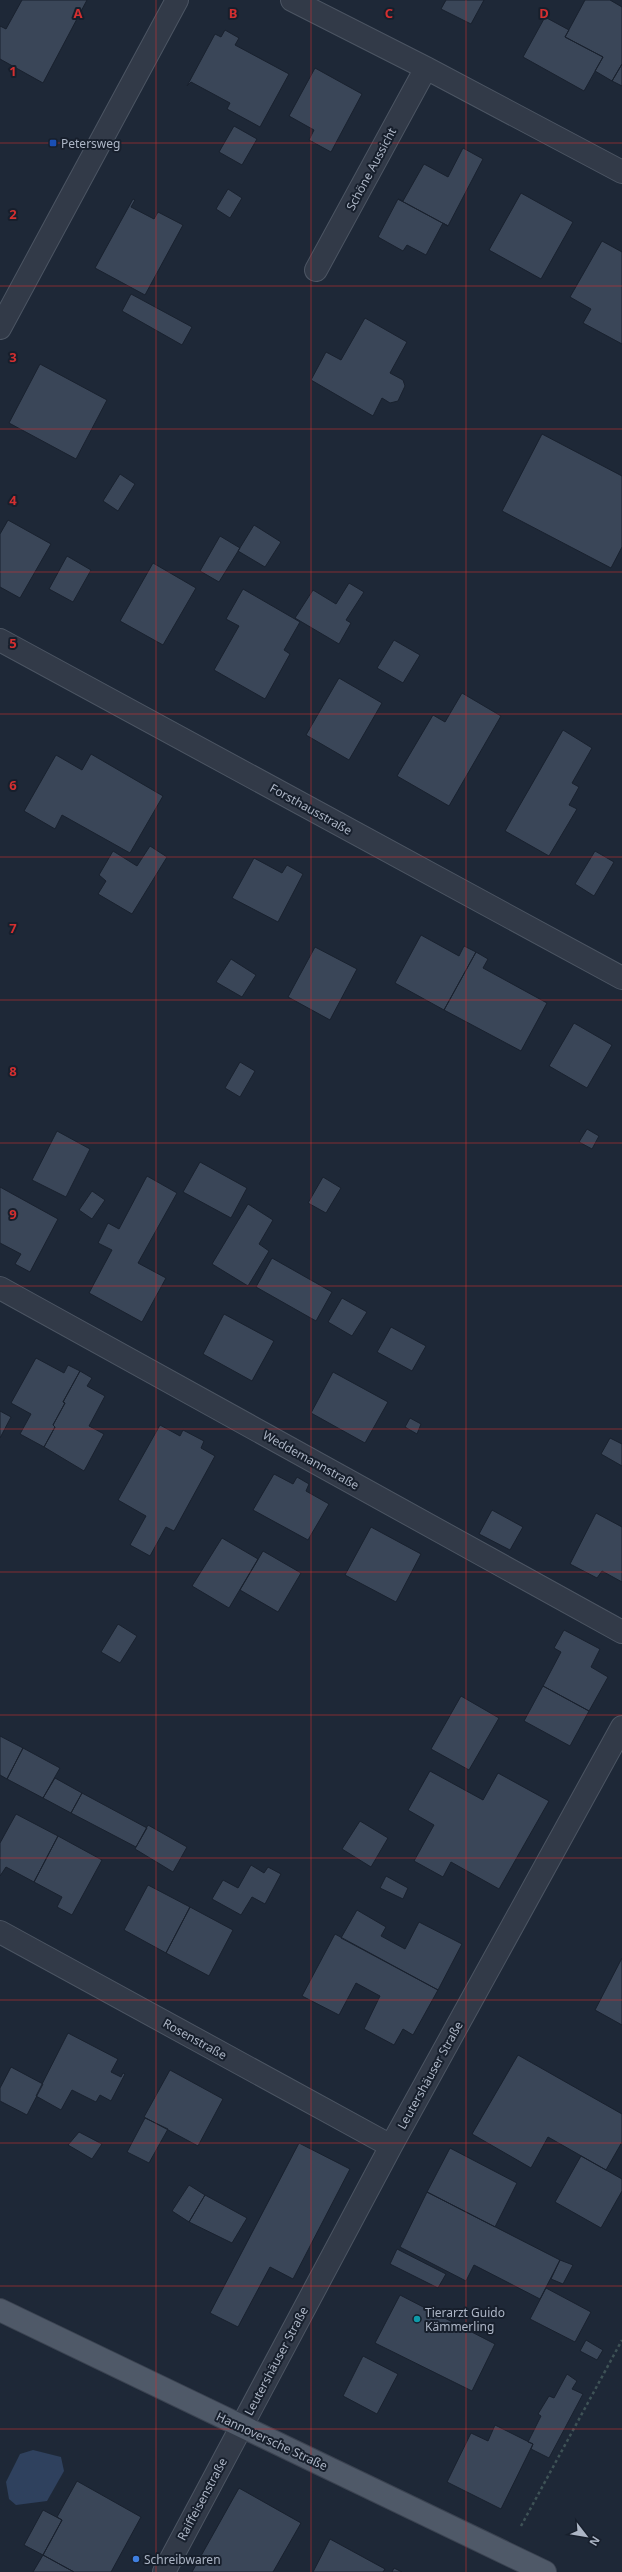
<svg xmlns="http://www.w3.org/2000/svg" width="622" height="2572" viewBox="0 0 622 2572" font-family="'Noto Sans',sans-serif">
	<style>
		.water { fill: #2f415e }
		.building { fill: #3a4658; stroke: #19212e }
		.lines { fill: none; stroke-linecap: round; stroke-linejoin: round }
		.minor-casing { stroke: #4c5563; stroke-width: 24 }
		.major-casing { stroke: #3b4351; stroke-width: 24 }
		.path { stroke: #3e5256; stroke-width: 2.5; stroke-dasharray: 3 3; stroke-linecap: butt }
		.minor { stroke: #323a48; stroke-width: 22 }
		.major { stroke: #4f5968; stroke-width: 22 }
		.grid { fill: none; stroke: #d42f30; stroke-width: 1; stroke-opacity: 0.55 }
		.transit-dot { fill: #1a4fb4; stroke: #171f2c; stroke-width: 1.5 }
		.culture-dot { fill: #0f9aa8; stroke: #171f2c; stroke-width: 1.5 }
		.shop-dot { fill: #3f7fe0; stroke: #171f2c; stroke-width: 1.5 }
		.labels { text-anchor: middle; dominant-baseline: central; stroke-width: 4; stroke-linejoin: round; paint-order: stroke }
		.poi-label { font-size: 12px; fill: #acb5c5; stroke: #171f2c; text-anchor: start }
		.street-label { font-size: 12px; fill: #acb5c5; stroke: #171f2c }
		.grid-label { font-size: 13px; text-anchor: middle; font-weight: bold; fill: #d42f30; stroke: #171f2c; stroke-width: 4; stroke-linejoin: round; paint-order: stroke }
	</style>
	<rect width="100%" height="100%" fill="#1e2837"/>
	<!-- water -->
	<path class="water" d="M33,2450l28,7 3,14 -17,30 -31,4 -7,-6 -3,-17 14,-28z"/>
	<!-- building -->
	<path class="building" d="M22,0h65l-44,83 -43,-24v-33l6,3z
		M446,0h38l-13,24 -30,-15z
		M585,0h25l12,7v57l-10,17 -17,-10 8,-14 -38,-20z
		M545,17l24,13 -4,7 38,20 -19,34 -61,-34z
		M225,30l14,8 -4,7 54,29 -29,53 -33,-18 3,-6 -39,-21 -4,4 28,-52 6,3z
		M622,64v22l-10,-5z
		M315,68l47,26 -31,58 -22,-12 5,-10 -25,-14z
		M234,126l23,13 -15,26 -23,-13z
		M463,148l20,11 -35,67 -50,-27 5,2 21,-37 24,13z
		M228,189l14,9 -12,20 -14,-9z
		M521,193l52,29 -32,57 -52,-29z
		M133,199l2,1 -4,7 23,12 4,-7 25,13 -38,70 -50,-27z
		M398,199l50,27 -5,-3 -17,32 -19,-10 -4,6 -25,-14z
		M602,241l20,11v92l-39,-21 8,-14 -21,-12z
		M131,294l61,33 -10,18 -60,-34z
		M365,318l42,24 -17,31 13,7 2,6 -7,15 -8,2 -8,-5 -9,18 -62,-36 15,-28 15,8z
		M40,364l67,36 -31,59 -67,-36z
		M542,434l80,42v71l-11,21 -109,-57z
		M120,474l15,10 -17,27 -15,-10z
		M8,520l43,24 -31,54 -20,-11v-53z
		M254,525l27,17 -16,25 -27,-16z
		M220,536l20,12 -21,34 -19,-11z
		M67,556l24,14 -18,32 -24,-13z
		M153,563l43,25 -33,57 -43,-24z
		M349,583l15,9 -18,28 5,3 -12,21 -44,-26 18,-28 23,14z
		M243,589l57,33 -16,28 6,4 -25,45 -51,-29 25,-44 -13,-7z
		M394,640l26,15 -17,28 -26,-15z
		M339,678l43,25 -33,57 -43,-25z
		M462,693l39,23 -52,90 -52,-30 36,-61 12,7z
		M563,730l29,18 -20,35 7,4 -10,18 8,4 -28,47 -44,-25z
		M91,754l72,42 -33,57 -68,-38 -7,14 -31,-18 32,-56 26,15z
		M150,846l17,11 -35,57 -34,-20 8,-13 -7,-6 14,-24 24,15z
		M595,851l19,11 -20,34 -19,-12z
		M254,858l28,15 5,-8 16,9 -25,48 -46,-24z
		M421,935l38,21 5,-10 12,6 -32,58 -49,-27z
		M315,947l42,22 -27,51 -42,-23z
		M476,952l12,7 -5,9 64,35 -26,48 -77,-41z
		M231,959l25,16 -14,22 -26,-15z
		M574,1023l38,22 -25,43 -38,-22z
		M240,1062l15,9 -15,26 -15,-9z
		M587,1129l12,7 -7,13 -13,-7z
		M57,1131l33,18 -24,48 -34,-17z
		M200,1162l47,26 -16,30 -48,-26z
		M147,1176l30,17 -39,70 28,15 -24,44 -53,-29 23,-43 -14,-7 10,-20 11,6z
		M323,1177l18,11 -15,25 -18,-10z
		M0,1187l58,32 -28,53 -15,-8 6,-10 -21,-11z
		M92,1191l13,9 -13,19 -13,-9z
		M248,1204l25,16 -14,24 10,7 -21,35 -36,-22z
		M272,1258l60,34 -16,29 -60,-34z
		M342,1298l25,14 -15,24 -24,-14z
		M224,1314l50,27 -22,40 -49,-27z
		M391,1327l35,19 -14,25 -35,-19z
		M36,1358l28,15 4,-8 12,6 -17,31 2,1 -12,22 2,2 -11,20 -24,-13 11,-20 -20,-11z
		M80,1371l12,7 -5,8 18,10 -16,30 15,8 -20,37 -40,-24 11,-20 -2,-2 12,-22 -2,-1z
		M333,1372l55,30 -23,41 -54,-30z
		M0,1411l11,6 -11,21z
		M410,1418l11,6 -4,10 -12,-7z
		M160,1425l20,11 3,-6 21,11 -3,7 14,8 -41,75 -8,-4 -16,29 -20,-11 16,-29 -28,-16z
		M610,1438l12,6v22l-21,-12z
		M274,1474l19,10 4,-7 12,7 -3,7 23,13 -21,36 -55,-30z
		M492,1510l31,17 -13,23 -31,-16z
		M596,1513l26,14v55l-20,-11 -5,7 -27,-14z
		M371,1527l50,27 -25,48 -51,-27z
		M222,1538l36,21 -29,49 -37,-22z
		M263,1551l38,22 -23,39 -38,-22z
		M118,1624l19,12 -17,27 -19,-11z
		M564,1630l36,19 -9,18 17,10 -19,34 -46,-25 18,-34 -7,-4z
		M543,1686l46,25 -19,35 -46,-25z
		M461,1696l38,22 -30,52 -38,-21z
		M0,1736l23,12 -16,31 -7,-4z
		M23,1748l37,20 -17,30 -36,-19z
		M430,1771l53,29 15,-27 51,28 -50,88 -48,-27 -8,15 -29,-16 20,-36 -26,-15z
		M55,1778l27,15 -11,20 -28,-15z
		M82,1793l65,35 -11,19 -65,-34z
		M16,1814l42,22 -24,46 -28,-15 -6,9v-33z
		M360,1821l28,17 -17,29 -29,-18z
		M148,1825l39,22 -14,25 -38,-23z
		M58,1836l44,24 -30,55 -15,-8 5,-10 -28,-15z
		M251,1865l13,8 4,-6 13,7 -16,30 -13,-7 -11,18 -29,-16 11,-19 15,8z
		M386,1876l22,12 -5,11 -23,-11z
		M148,1885l42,22 -24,46 -42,-23z
		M190,1907l43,23 -24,46 -43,-23z
		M357,1910l29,17 -5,9 24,13 14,-27 43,22 -24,46 -97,-52z
		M335,1934l103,56 -25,45 -10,-6 -9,16 -30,-16 16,-33 -24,-13 -17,32 -37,-19z
		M622,1958v67l-27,-15z
		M68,2033l50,26 -7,13 10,5 2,-4 2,1 -14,27 -11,-6 -4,7 -24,-12 -11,20 -25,-14z
		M518,2055l104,59v28l-16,28 -58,-33 -17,31 -59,-34z
		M11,2067l32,17 -16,31 -27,-14v-13z
		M170,2070l53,29 -25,47 -54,-29z
		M145,2118l23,11 -19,34 -22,-11z
		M79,2132l23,12 -10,15 -24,-14z
		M299,2143l51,26 -57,110 -23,-12 -32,60 -28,-14z
		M450,2148l67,35 -22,44 -68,-35z
		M581,2156l41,23v12l-21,37 -46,-26z
		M189,2185l16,10 -16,27 -17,-11z
		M427,2192l133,68 -20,39 -66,-34 -8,16 -66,-34z
		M205,2195l42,23 -15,25 -43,-21z
		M397,2249l49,25 -8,14 -48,-24z
		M560,2260l13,5 -10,19 -12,-5z
		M546,2288l45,24 -16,30 -45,-23z
		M400,2295l95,49 -23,47 -97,-48z
		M586,2340l17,10 -6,10 -17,-9z
		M363,2356l35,18 -21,40 -34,-18z
		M567,2374l10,7 -5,8 11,5 -34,64 -18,-9 2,-5 -5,-2 13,-26 -3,-2 11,-18 5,2z
		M495,2425l38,19 -32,65 -54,-27 24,-49 17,8z
		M77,2481l64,36 -30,55h-37l-31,-17 19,-35 -5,-3z
		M239,2488l62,35 -28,49h-81z
		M43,2510l19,10 -19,35 -19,-10z
		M330,2539l55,30 -2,3h-70z
		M43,2555l31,17h-41z
		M394,2568l8,4h-10z"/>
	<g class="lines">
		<!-- minor casing -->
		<g class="minor-casing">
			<path id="minor" d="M292,0l134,68 196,104
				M316,270l110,-202
				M0,328l177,-328
				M0,640l622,338
				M0,1288l622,344
				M0,1932l391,214
				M164,2572l227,-426 231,-419"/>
		</g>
		<!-- major casing -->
		<g class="major-casing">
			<path id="major" d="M0,2310l545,262"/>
		</g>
		<!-- path -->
		<path class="path" d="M521,2526l101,-186"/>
		<!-- minor -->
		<use href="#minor" class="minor"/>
		<!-- major -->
		<use href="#major" class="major"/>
	</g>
	<!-- grid -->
	<path class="grid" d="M156,0v2572M311,0v2572M466,0v2572M0,143h622M0,286h622M0,429h622M0,572h622M0,714h622M0,857h622M0,1000h622M0,1143h622M0,1286h622M0,1429h622M0,1572h622M0,1715h622M0,1858h622M0,2000h622M0,2143h622M0,2286h622M0,2429h622"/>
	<!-- markers -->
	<rect class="transit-dot" x="49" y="139" width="8" height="8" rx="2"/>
	<circle class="culture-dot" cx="417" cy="2319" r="4"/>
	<circle class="shop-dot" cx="136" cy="2559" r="4"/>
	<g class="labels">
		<!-- poi labels -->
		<g class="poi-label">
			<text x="61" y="143">Petersweg</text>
			<text x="425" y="2312">Tierarzt Guido<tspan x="425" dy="14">Kämmerling</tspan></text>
			<text x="144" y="2559">Schreibwaren</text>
		</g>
		<!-- street labels -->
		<g class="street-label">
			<text transform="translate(371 169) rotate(-62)">Schöne Aussicht</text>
			<text transform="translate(311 809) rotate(29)">Forsthausstraße</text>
			<text transform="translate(311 1460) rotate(29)">Weddemannstraße</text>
			<text transform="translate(195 2039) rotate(29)">Rosenstraße</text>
			<text transform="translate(430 2075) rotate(-61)">Leutershäuser Straße</text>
			<text transform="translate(276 2361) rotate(-62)">Leutershäuser Straße</text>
			<text transform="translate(272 2441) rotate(25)">Hannoversche Straße</text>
			<text transform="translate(202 2499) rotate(-62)">Raiffeisenstraße</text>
		</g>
	</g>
	<g class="grid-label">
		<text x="78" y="18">A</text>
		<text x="233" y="18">B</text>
		<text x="389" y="18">C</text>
		<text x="544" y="18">D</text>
		<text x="13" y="76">1</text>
		<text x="13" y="219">2</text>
		<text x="13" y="362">3</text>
		<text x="13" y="505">4</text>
		<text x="13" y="648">5</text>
		<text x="13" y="790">6</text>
		<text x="13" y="933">7</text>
		<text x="13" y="1076">8</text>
		<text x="13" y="1219">9</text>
	</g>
	<!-- north arrow -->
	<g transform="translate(586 2536) rotate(121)" stroke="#171f2c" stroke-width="3" paint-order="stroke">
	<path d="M0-3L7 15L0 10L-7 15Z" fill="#acb5c5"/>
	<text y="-6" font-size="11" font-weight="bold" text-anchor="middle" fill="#acb5c5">N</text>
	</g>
</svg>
